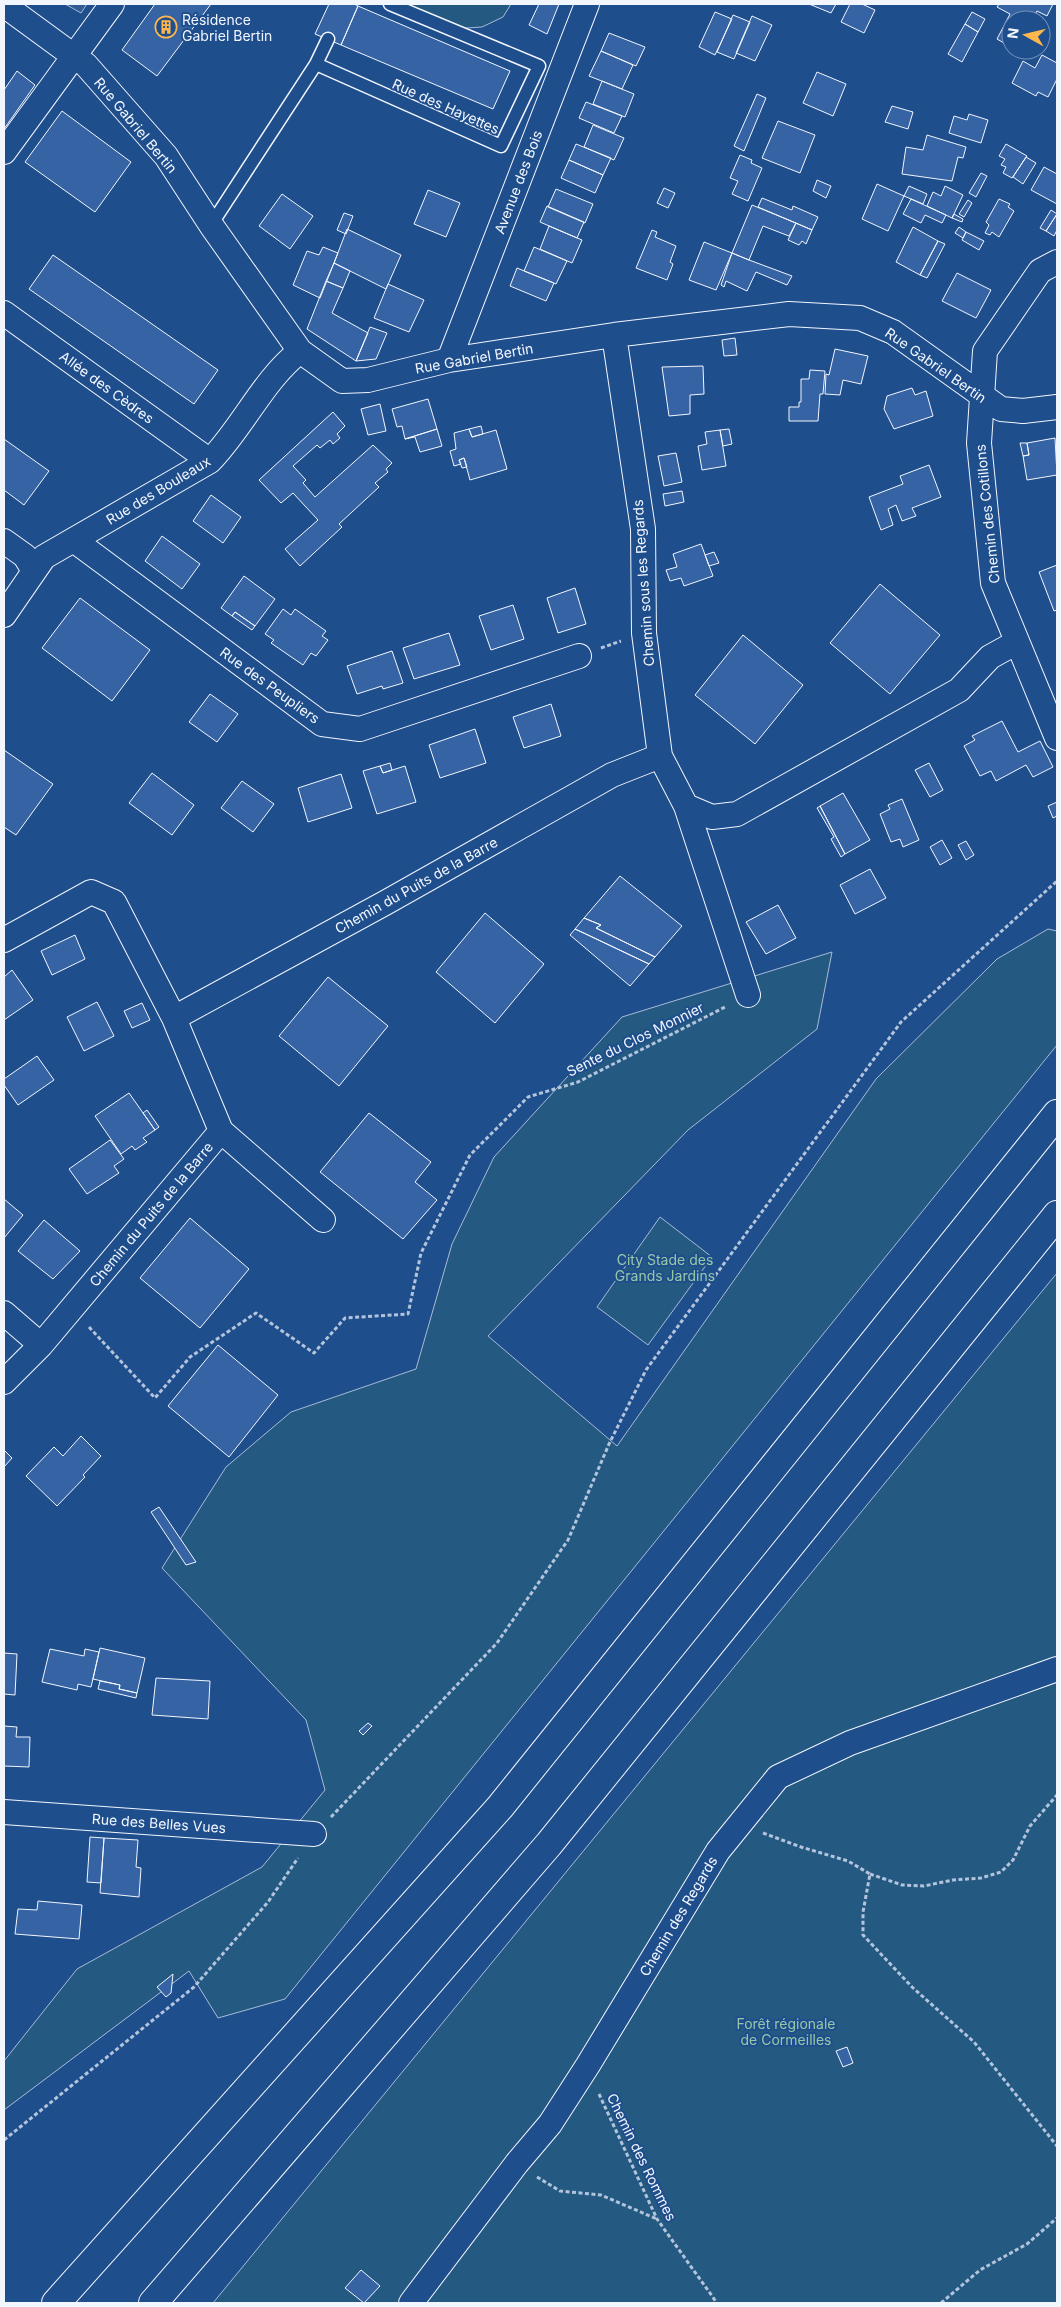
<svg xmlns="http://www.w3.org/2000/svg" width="1061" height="2307" viewBox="0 0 1061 2307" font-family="Inter,sans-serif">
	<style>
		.green { fill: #245a82; stroke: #a8bbd7 }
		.parking { fill: #305b95; stroke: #a8bbd7 }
		.building { fill: #3563a3; stroke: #f2f6ff }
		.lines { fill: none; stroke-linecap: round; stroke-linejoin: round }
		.service-casing { stroke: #f2f6ff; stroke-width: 15 }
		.minor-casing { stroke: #f2f6ff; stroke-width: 26 }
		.motorway-casing { stroke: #f2f6ff; stroke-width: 30 }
		.path { stroke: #b3c4dc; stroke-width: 3; stroke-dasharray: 4 2.5; stroke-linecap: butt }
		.service { stroke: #1f4e8c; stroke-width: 12 }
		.minor { stroke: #1f4e8c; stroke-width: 24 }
		.motorway { stroke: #1f4e8c; stroke-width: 28 }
		.labels { text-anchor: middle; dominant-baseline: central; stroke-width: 4; stroke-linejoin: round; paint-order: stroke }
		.poi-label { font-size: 14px; fill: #f2f6ff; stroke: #1f4e8c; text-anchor: start }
		.street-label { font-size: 14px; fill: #f2f6ff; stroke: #1f4e8c }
		.park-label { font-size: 14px; fill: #97c8a6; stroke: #1f4e8c }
	</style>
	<rect width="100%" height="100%" fill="#1f4e8c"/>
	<!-- green -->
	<path class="green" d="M390,4h121l-8,13 -21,10 -31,2z
		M1048,929l9,2v114l-772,954 -67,19 -29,-47 -185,139v-49l73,-92 185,-102 63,-77 -19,-70 -144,-152 64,-101 65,-55 125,-43 36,-125 42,-87 128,-140 210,-65 -15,77 -129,101 -200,206 129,110 259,-367 121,-120z
		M660,1217l52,40 -64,88 -51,-38z
		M1057,1273v1030h-844z"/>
	<!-- parking -->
	<path class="parking" d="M65,4h22l-6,9z"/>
	<!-- building -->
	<path class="building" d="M155,4h56l-54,72 -35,-26z
		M329,4h25l4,2 -17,39 -26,-11z
		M539,4h20l-12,30 -18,-9z
		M809,4h27l-5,9z
		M850,4h12l13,6 -11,23 -23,-11z
		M999,4h54l-6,12 -10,-5 -5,9h-21v27l-14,-8 13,-25 -13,-7z
		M358,6l152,65 -17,38 -152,-64z
		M715,12l17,7 -17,36 -16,-8z
		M972,12l13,7 -7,13 -13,-8z
		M733,15l17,7 -16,37 -17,-7z
		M752,16l20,9 -17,36 -19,-8z
		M965,24l13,8 -16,30 -14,-8z
		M609,33l36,14 -9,19 -35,-15z
		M601,51l32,14 -11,24 -33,-13z
		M1042,55l15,8v16l-9,18 -10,-5 -2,4 -24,-13 11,-22 12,7z
		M17,71l18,14 -31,44v-39z
		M817,72l29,12 -13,32 -30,-13z
		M602,81l32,13 -9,23 -32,-13z
		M757,94l9,4 -22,53 -10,-5z
		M586,102l36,14 -8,17 -35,-15z
		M892,106l21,6 -5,17 -23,-7z
		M62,111l69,51 -36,50 -70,-50z
		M969,114l19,6 -7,23 -32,-10 5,-17 13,4z
		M778,121l37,14 -15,38 -38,-15z
		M593,125l31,13 -10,22 -30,-13z
		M927,135l39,12 -3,11 -5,-1 -6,24 -50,-7 4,-27 17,3z
		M576,144l35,14 -8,17 -34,-15z
		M1006,144l21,12 -15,22 -9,-5 3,-6 -5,-2 4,-6 -6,-3z
		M740,155l12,5 -1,3 11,5 -14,33 -16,-7 6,-13 -8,-3z
		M1026,157l10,6 -13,21 -10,-7z
		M569,160l34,15 -8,18 -34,-15z
		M1044,167l13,7v30l-26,-14z
		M981,173l6,3 -11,21 -7,-4z
		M817,180l14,6 -5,12 -13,-7z
		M877,184l27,12 -16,35 -26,-12z
		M909,186l18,8 -4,10 -19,-8z
		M945,186l18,9 -11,23 -25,-12 6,-14 8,4z
		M664,188l11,5 -7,15 -11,-5z
		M556,189l37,15 -8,19 -37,-16z
		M428,190l32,13 -14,34 -32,-13z
		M282,194l31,22 -23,33 -31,-23z
		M762,198l30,12 1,-4 25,11 -6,13 -54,-23z
		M911,199l35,16 -4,8 -17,-8 -4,8 -18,-9z
		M999,199l11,5 -2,3 6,4 -15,26 -7,-5 -2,3 -5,-2 4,-8 -3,-3z
		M968,200l4,3 -8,14 -5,-3z
		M752,205l44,18 -7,13 -26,-10 -14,34 -17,-7z
		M547,206l37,16 -7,16 -37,-16z
		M1051,210l6,4 -11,17 -6,-3z
		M344,213l9,3 -7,18 -9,-4z
		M954,214l9,5 -1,3 -10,-4z
		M1057,214v16l-3,6 -8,-5z
		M796,223l16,7 -6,14 -4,-3 -3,4 -11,-5z
		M549,226l33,14 -10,23 -32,-14z
		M913,227l25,14 -18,34 -24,-13z
		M959,227l7,5 -3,6 -8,-5z
		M347,229l54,26 -15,34 -52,-26z
		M652,230l5,2 -2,5 21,9 -6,16 3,2 -6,16 -31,-12z
		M966,232l18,9 -5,9 -17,-10z
		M938,241l7,3 -18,34 -7,-3z
		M704,242l28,11 -16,37 -27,-10z
		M323,247l15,6 -18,45 -27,-13 14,-34 12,4z
		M534,247l33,14 -11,23 -32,-13z
		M732,253l17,7 43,16 -5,9 -31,-13 -9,19 -21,-10 -2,6 -3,-2z
		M53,255l165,115 -24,34 -165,-115z
		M334,263l16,8 -7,17 -17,-7z
		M517,268l37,15 -8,18 -36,-15z
		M957,273l34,17 -15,28 -34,-17z
		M326,281l17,7 -11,25 36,20 -12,28 -49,-32z
		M388,284l36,16 -15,32 -35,-14z
		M370,327l17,6 -11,26 -20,2z
		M735,338l2,17 -13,1 -2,-16z
		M835,349l33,7 -7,28 -18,-4 -3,15 -15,-1 1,-20 3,1z
		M703,366l1,28 -14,1v19l-21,2 -7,-49z
		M810,370l15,1 -2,23h-3l-2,27h-29v-14h10v-5h2v-23h8z
		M912,388l3,7 11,-4 7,25 -39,13 -10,-20 3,-13z
		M428,399l9,30 -32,10 -3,-13 -5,1 -5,-18z
		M380,404l6,27 -18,4 -7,-26z
		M333,412l12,14 -8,8 3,4 -7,6 -3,-4 -10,8 -3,-3 -24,21 13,14 -3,3 12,14 58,-52 19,18 -6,6 2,3 -13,11 4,4 -40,37 3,3 -42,39 -15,-17 33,-29 -25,-27 -12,10 -22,-23z
		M481,426l2,8 -11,3 -3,-8z
		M437,429l5,17 -22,6 -5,-15 -10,2z
		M469,429l3,8 24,-7 11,39 -37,11 -6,-22 -5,2 2,4 -7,2 -4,-15 6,-2 -2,-16z
		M729,429l3,15 -9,2 -3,-16z
		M720,430l6,36 -24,4 -4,-24 9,-2 -2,-12z
		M1055,438l2,37 -30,5 -4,-24 6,-1 -2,-12z
		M4,439l45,32 -25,34 -20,-15z
		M1020,443h7l2,12 -6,1z
		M676,453l6,29 -18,4 -6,-30z
		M464,458l3,9 -5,1 -3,-8z
		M929,465l12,32 -29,11 4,8 -14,5 -6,-16 -8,4 5,16 -12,5 -12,-33 34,-13 -3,-8z
		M682,491l2,11 -19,4 -2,-12z
		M211,495l30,22 -18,26 -30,-22z
		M162,536l38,28 -18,25 -37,-28z
		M701,544l12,32 -29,10 -3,-8 -11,3 -4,-11 11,-3 -4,-13z
		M714,552l5,11 -10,3 -4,-11z
		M1057,565v45l-3,1 -15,-39z
		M244,576l31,23 -20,27 -20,-14 -3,4 -11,-8z
		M880,584l60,51 -50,59 -60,-51z
		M575,588l11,36 -28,9 -11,-35z
		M80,598l70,52 -38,51 -70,-53z
		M513,605l11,34 -33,11 -12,-34z
		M283,609l8,6 4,-6 31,22 -4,5 6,4 -12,16 -5,-3 -8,12 -32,-22 3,-3 -9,-6z
		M235,612l20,14 -3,4 -20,-14z
		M449,633l11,32 -46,14 -11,-31z
		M743,635l60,50 -48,59 -60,-49z
		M392,651l11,32 -20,6 -1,-3 -25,8 -10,-28z
		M210,694l28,20 -21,28 -28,-20z
		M551,704l10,32 -37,12 -11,-31z
		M1002,721l16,31 22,-11 13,26 -20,10 -7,-12 -30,16 -5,-10 -11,5 -16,-30 11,-6 -3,-4z
		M475,729l11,34 -46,15 -11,-33z
		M4,750l49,34 -37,51 -12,-8z
		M390,763l2,7 -9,3 -3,-7z
		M929,763l14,27 -13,7 -15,-27z
		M380,766l3,7 22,-7 11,36 -39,12 -14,-43z
		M152,773l42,32 -22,30 -43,-32z
		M341,774l11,34 -44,14 -10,-34z
		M242,781l32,23 -21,28 -32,-24z
		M843,793l27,47 -25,14 -25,-48z
		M902,799l17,41 -16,7 -3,-8 -9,3 -11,-28 10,-5 -2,-4z
		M1057,802v14l-4,2 -5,-12z
		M820,806l25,48 -4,3 -10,-18 3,-2 -17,-29z
		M942,840l10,18 -12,7 -10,-18z
		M966,841l8,14 -8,5 -8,-15z
		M870,869l16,29 -31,16 -15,-29z
		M620,876l62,50 -27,31 -59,-29 5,-3 -17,-7z
		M778,905l18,33 -30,16 -20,-32z
		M485,913l59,51 -49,59 -59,-51z
		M584,918l17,7 -5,3 59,29 -6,7 -74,-35z
		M575,929l9,4 65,31 -19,22 -60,-51z
		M75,935l10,24 -33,16 -11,-24z
		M12,970l21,30 -29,20v-43z
		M328,977l60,49 -49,60 -60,-50z
		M97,1002l17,34 -30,15 -17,-34z
		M142,1003l8,17 -18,8 -8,-17z
		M37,1056l17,24 -36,25 -14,-20v-6z
		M129,1093l26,37 -12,8 4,4 -12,8 -3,-4 -11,8 -26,-38z
		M147,1110l12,17 -4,3 -12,-17z
		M369,1113l62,49 -16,20 22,18 -34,39 -83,-67z
		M110,1140l14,19 -10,7 5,7 -32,21 -18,-25z
		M4,1199l19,16 -19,23z
		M190,1218l59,51 -49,59 -60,-50z
		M44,1220l36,31 -27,28 -35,-28z
		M218,1345l60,50 -49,62 -61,-51z
		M81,1436l20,20 -18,19 2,2 -28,29 -31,-30 28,-29 9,9z
		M4,1450l8,8 -8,9z
		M159,1507l37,55 -10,3 -35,-53z
		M100,1648l45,10 -8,35 -18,-4 1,-4 -27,-6z
		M50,1649l34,7 1,-7 14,3 -8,35 -13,-3 -1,6 -35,-8z
		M4,1653l13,1 -2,41 -11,-1z
		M156,1678l54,3 -2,38 -56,-4z
		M100,1681l20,4 -1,4 18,4 -1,5 -38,-9z
		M368,1723l4,3 -9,9 -4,-4z
		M4,1726l13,1 -1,10h14l-1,30 -25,-1z
		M90,1837l14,1 -3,45 -14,-1z
		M104,1838l34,2 -2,27 5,1 -2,29 -39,-4z
		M38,1901l44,4 -3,34 -64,-5 3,-25 19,1z
		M173,1974l-2,19 -5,4 -9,-10z
		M847,2047l6,16 -10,4 -7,-16z
		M361,2270l19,16 -16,17 -19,-15z"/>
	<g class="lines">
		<!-- service casing -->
		<g class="service-casing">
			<path id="service" d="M316,64l185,82 38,-80 -149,-62
				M211,225l105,-161 12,-25"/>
		</g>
		<!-- minor casing -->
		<g class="minor-casing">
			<path id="minor" d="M4,5l82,60 80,91 45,69 89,126 42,30 26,-1 81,-20 165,-25 175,-21 71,4 33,14 108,77 22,2 34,-4
				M4,152l108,-148
				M1057,262l-17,9 -55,80 -6,92 14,140 64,155
				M4,313l206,148
				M614,335l29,194 1,104 16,123 26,50 62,189
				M449,360l138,-356
				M4,541l21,15 9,15
				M75,541l247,183 38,5 219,-73
				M4,615l40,-58 166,-96c33,-34 53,-81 90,-110
				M686,806l26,11 25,-3 222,-124 31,-33 27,-15
				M4,940l87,-48 23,10 60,116 211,-115 227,-128 48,-19
				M221,1131l102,89
				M4,1313l37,32
				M4,1382l37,-37 180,-214 -47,-113
				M4,1812l310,22
				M411,2303l106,-140 33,-39 38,-59 130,-214 60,-74 72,-34 207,-74"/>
		</g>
		<!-- motorway casing -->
		<g class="motorway-casing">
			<path id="motorway" d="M56,2303l444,-496 557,-693
				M153,2303l396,-459 508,-629"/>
		</g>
		<!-- path -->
		<path class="path" d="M601,648l20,-7
			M89,1327l66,71 35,-41 66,-44 58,40 31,-35 63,-4 13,-61 49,-98 58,-58 50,-15 149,-76
			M331,1817l166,-174 71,-103 41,-96 37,-74 255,-348 156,-141
			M763,1833l38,14 47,14 22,13 -7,38v23l49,52 62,55 83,104
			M870,1874l32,11 22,1 29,-6 28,-2 20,-6 12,-12 17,-34 27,-31
			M599,2094l58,125 60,84
			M4,2140l190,-153 74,-85 30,-44
			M537,2177l23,14 41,4 56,24
			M941,2303l39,-33 47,-26 30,-26"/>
		<!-- service -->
		<use href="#service" class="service"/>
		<!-- minor -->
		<use href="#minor" class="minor"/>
		<!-- motorway -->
		<use href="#motorway" class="motorway"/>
	</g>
	<!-- icons -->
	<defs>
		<g id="building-ring" transform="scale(1.125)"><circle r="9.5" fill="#1f4e8c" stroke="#ffb74d" stroke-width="1.5"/><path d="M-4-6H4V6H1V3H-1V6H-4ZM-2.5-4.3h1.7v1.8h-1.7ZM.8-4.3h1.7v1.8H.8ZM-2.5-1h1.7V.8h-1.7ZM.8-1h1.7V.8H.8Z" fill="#ffb74d"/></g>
	</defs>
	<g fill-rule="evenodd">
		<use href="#building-ring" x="166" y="27"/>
	</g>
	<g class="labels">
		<!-- poi labels -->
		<g class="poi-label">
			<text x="182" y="19">Résidence<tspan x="182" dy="16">Gabriel Bertin</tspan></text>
		</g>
		<!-- street labels -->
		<g class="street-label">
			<text transform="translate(446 106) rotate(24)">Rue des Hayettes</text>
			<text transform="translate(136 125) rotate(50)">Rue Gabriel Bertin</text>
			<text transform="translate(518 182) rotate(-69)">Avenue des Bois</text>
			<text transform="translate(474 358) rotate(-10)">Rue Gabriel Bertin</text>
			<text transform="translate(936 365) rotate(35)">Rue Gabriel Bertin</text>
			<text transform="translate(107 387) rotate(36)">Allée des Cèdres</text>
			<text transform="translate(158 490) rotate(-31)">Rue des Bouleaux</text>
			<text transform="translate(987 514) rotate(-96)">Chemin des Cotillons</text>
			<text transform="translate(643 583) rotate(-94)">Chemin sous les Regards</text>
			<text transform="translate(270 685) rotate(36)">Rue des Peupliers</text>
			<text transform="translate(416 885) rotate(-29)">Chemin du Puits de la Barre</text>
			<text transform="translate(635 1039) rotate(-26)">Sente du Clos Monnier</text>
			<text transform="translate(151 1214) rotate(-50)">Chemin du Puits de la Barre</text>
			<text transform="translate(159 1823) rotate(4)">Rue des Belles Vues</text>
			<text transform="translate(678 1916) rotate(-59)">Chemin des Regards</text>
			<text transform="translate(642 2157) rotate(64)">Chemin des Rommes</text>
		</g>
		<!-- park labels -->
		<g class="park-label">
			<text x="665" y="1259">City Stade des<tspan x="665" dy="16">Grands Jardins</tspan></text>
			<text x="786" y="2023">Forêt régionale<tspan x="786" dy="16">de Cormeilles</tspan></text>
		</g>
	</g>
	<!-- border -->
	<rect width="1061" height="2307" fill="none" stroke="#f2f6ff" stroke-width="10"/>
	<!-- north arrow -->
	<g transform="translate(1026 35) rotate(278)"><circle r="24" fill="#1f4e8c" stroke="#7391ba"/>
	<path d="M0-4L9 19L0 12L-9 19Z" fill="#ffb74d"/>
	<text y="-8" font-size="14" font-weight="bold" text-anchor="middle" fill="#f2f6ff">N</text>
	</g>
</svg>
